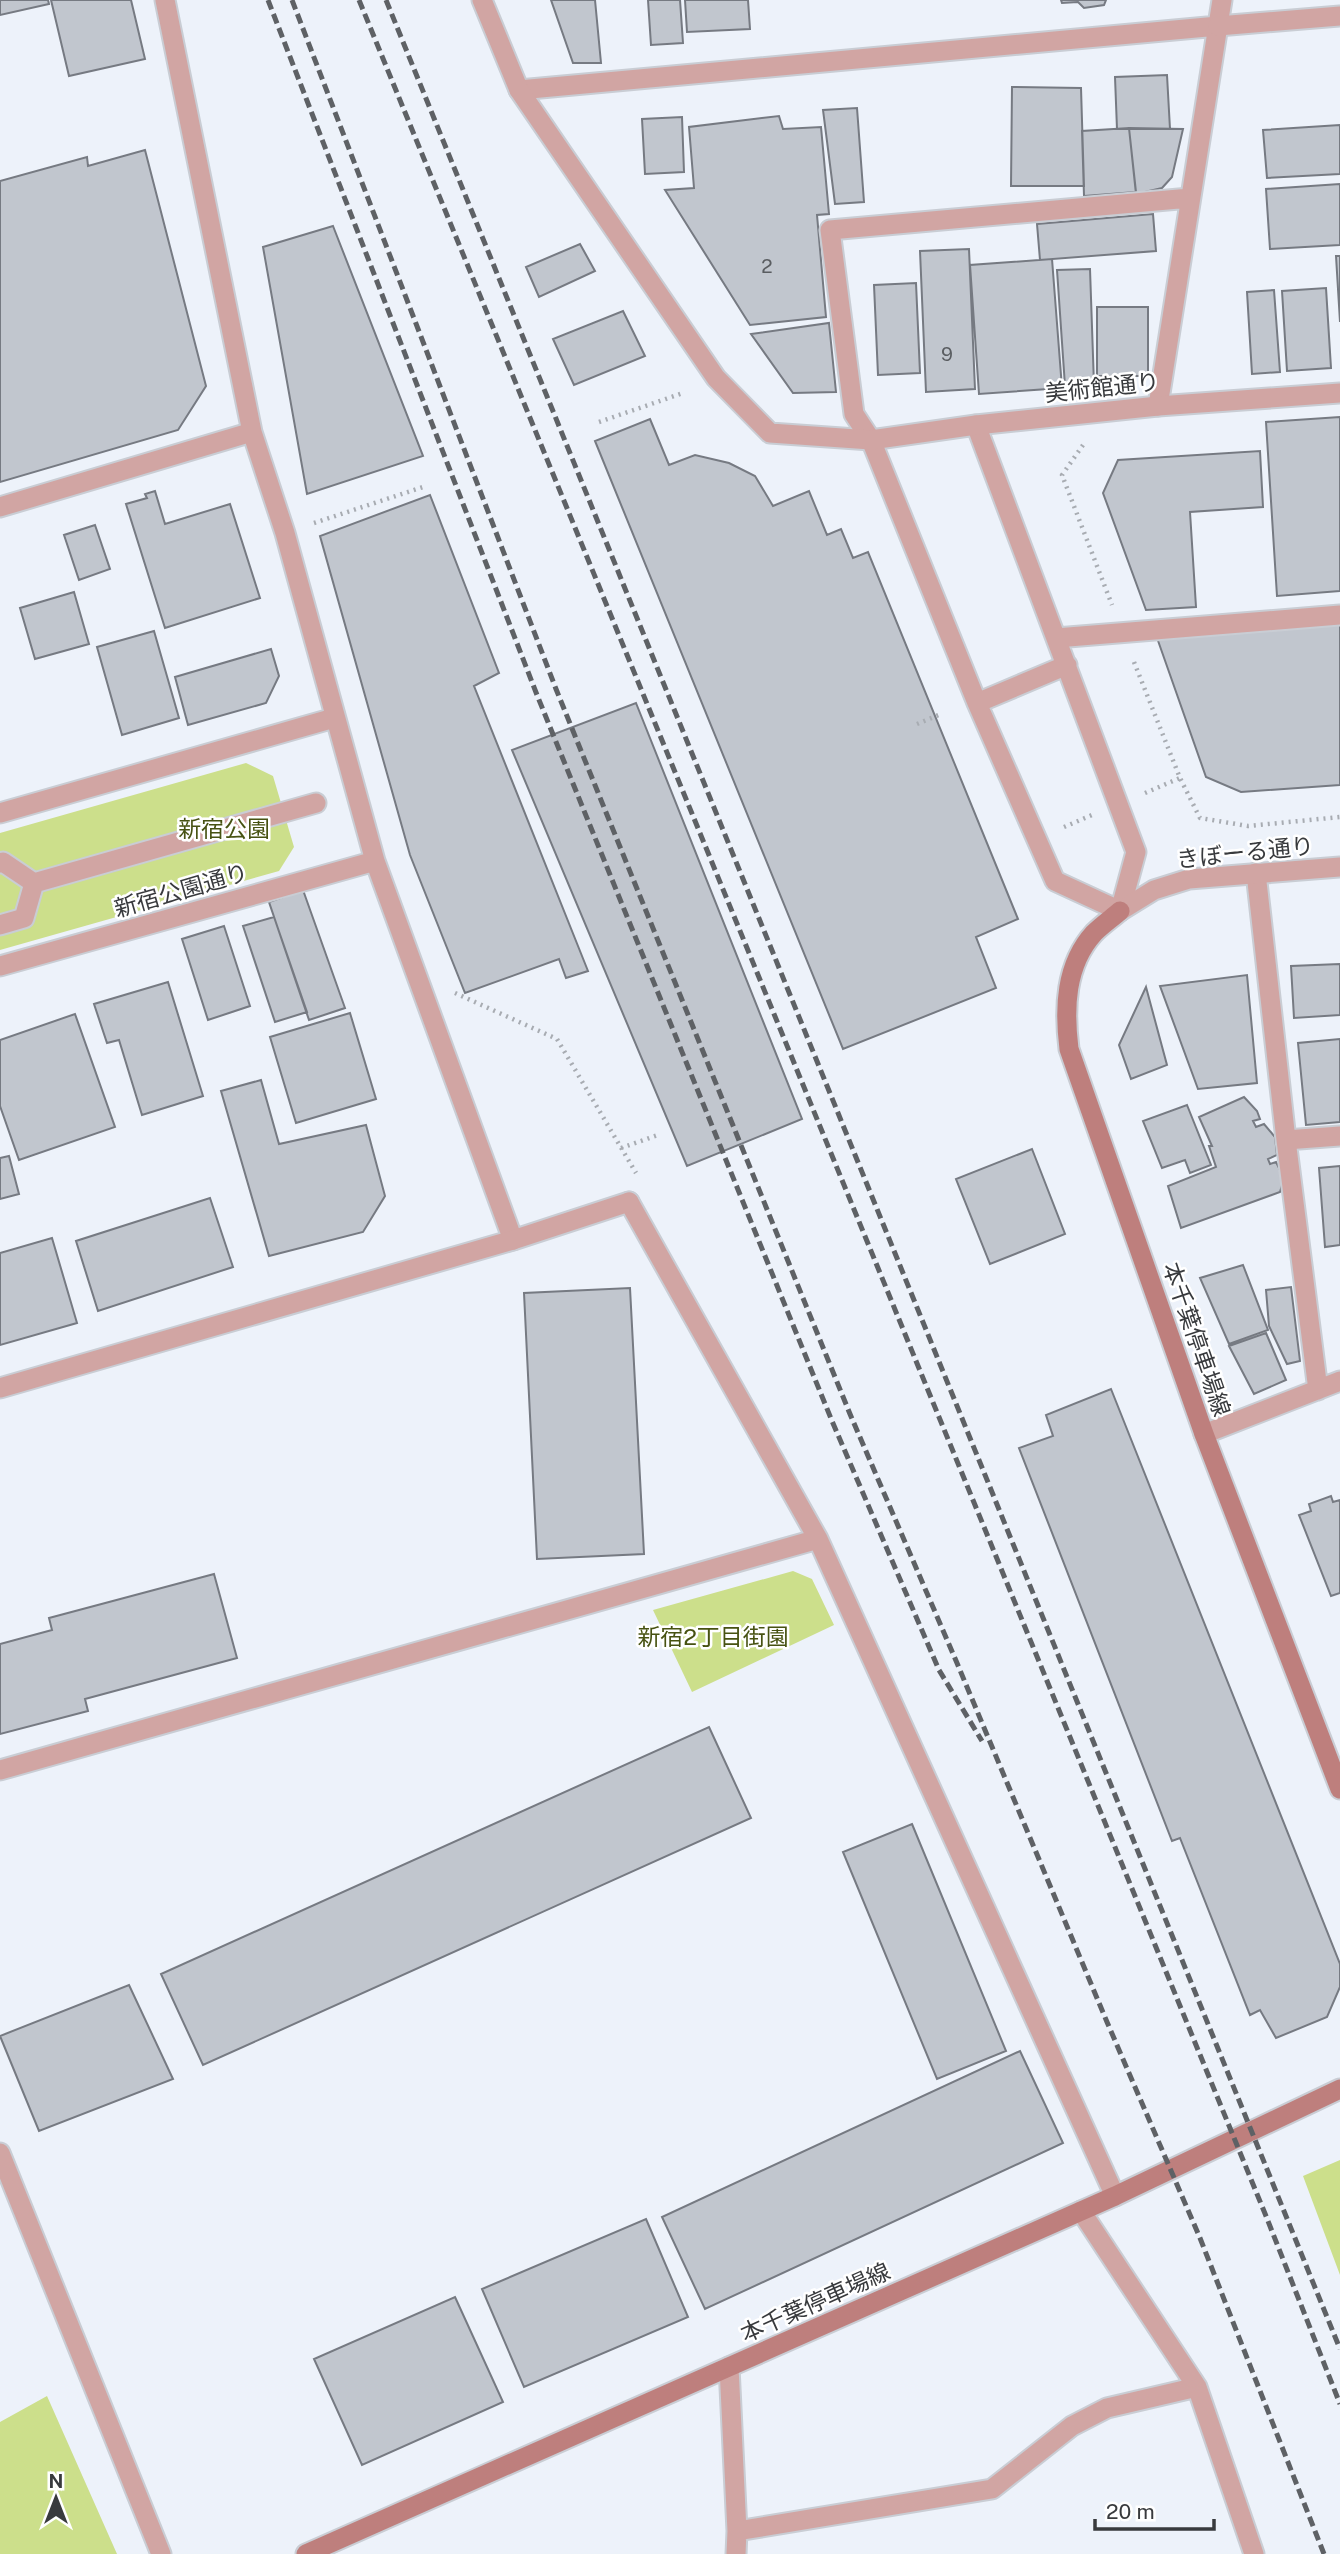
<svg xmlns="http://www.w3.org/2000/svg" width="1340" height="2554" viewBox="0 0 1340 2554" font-family="'Public Sans','Noto Sans JP',sans-serif">
	<style>
		.green { fill: #ccdf8b }
		.building { fill: #c1c6ce; stroke: #767a82; stroke-width: 2 }
		.lines { fill: none; stroke-linecap: round; stroke-linejoin: round }
		.pedestrian-casing { stroke: #c9cdd4; stroke-width: 23 }
		.minor-casing { stroke: #c9cdd4; stroke-width: 23 }
		.tertiary-casing { stroke: #c9cdd4; stroke-width: 23 }
		.secondary-casing { stroke: #c9cdd4; stroke-width: 23 }
		.path { stroke: #a8acb2; stroke-width: 4.5; stroke-dasharray: 2 5; stroke-linecap: butt }
		.pedestrian { stroke: #d1a5a3; stroke-width: 19 }
		.minor { stroke: #d1a5a3; stroke-width: 19 }
		.tertiary { stroke: #d1a5a3; stroke-width: 19 }
		.secondary { stroke: #be7f7d; stroke-width: 19 }
		.rail { stroke: #5e6165; stroke-width: 5; stroke-dasharray: 10 5; stroke-linecap: butt }
		.labels { text-anchor: middle; dominant-baseline: central; stroke-width: 5; stroke-linejoin: round; paint-order: stroke }
		.number-label { font-size: 19px; fill: #5a5d61 }
		.street-label { font-size: 23px; fill: #383a3d; stroke: #fff }
		.park-label { font-size: 23px; fill: #475212; stroke: #fff }
	</style>
	<rect width="100%" height="100%" fill="#edf2fa"/>
	<!-- green -->
	<path class="green" d="M246,763l27,13 21,71 -15,24 -279,79v-117z
		M793,1571l19,8 22,46 -142,67 -39,-82z
		M1340,2160v115l-37,-99z
		M47,2396l70,158h-117v-132z"/>
	<!-- building -->
	<path class="building" d="M0,0h48l1,4 -49,11z
		M51,0h80l14,59 -76,17z
		M551,0h44l6,63h-28z
		M648,0h32l3,43 -32,2z
		M685,0h63l2,29 -63,3z
		M1061,0h45l-2,5 -20,3 -6,-6 -16,1z
		M1167,75l3,54h-53l-2,-52z
		M1012,87l69,1 3,98h-73z
		M857,108l7,94 -29,2 -12,-94z
		M779,116l4,13 38,-2 8,87 -12,1 9,102 -76,8 -85,-135 29,-2 -5,-61z
		M682,117l2,55 -39,2 -3,-55z
		M1340,125v49l-73,4 -4,-48z
		M1129,128l7,64 -52,4 -2,-65z
		M1129,128l54,1 -11,48 -10,11 -26,6z
		M145,150l61,236 -28,44 -178,52v-301l87,-24 1,9z
		M1340,184v61l-70,4 -4,-60z
		M1153,214l3,37 -116,9 -3,-36z
		M333,226l90,230 -116,38 -44,-247z
		M580,244l15,27 -56,26 -13,-30z
		M969,249l6,140 -49,3 -6,-141z
		M1336,256h4v66z
		M1052,259l10,129 -83,6 -9,-129z
		M1090,269l4,116 -29,1 -8,-116z
		M916,283l4,90 -42,2 -4,-90z
		M1326,288l5,80 -44,3 -5,-80z
		M1274,290l6,82 -28,2 -5,-82z
		M1097,307h51v69h-51z
		M623,311l22,45 -71,29 -21,-46z
		M829,323l7,69 -43,1 -42,-59z
		M1340,417v174l-63,5 -11,-174z
		M650,419l19,46 26,-10 34,8 26,13 18,30 36,-15 18,44 14,-6 12,29 15,-6 150,367 -42,18 20,51 -153,61 -248,-608z
		M1260,451l3,56 -73,5 6,95 -50,3 -43,-117 15,-33z
		M155,491l10,33 65,-20 30,94 -95,30 -39,-124 21,-6 -2,-4z
		M430,495l69,178 -25,13 114,285 -22,7 -7,-19 -94,34 -55,-138 -90,-319z
		M95,525l15,44 -31,11 -15,-45z
		M74,592l15,52 -54,15 -15,-51z
		M1340,622v163l-99,7 -35,-15 -50,-142z
		M154,631l25,87 -57,17 -25,-88z
		M271,649l8,27 -13,27 -78,22 -13,-48z
		M636,703l166,416 -115,47 -175,-416z
		M303,890l42,118 -36,12 -40,-118z
		M274,917l33,95 -32,10 -32,-96z
		M224,926l26,80 -42,14 -26,-81z
		M1340,964v51l-46,3 -3,-52z
		M1247,975l10,108 -59,6 -38,-103z
		M168,982l35,114 -61,19 -23,-75 -12,3 -13,-39z
		M1146,987l21,78 -36,14 -12,-34z
		M350,1013l26,86 -80,24 -26,-86z
		M75,1014l40,113 -96,33 -19,-54v-66z
		M1340,1039v83l-34,3 -8,-82z
		M261,1080l18,64 87,-19 19,71 -22,36 -94,24 -48,-165z
		M1244,1097l13,14 3,8 -7,2 3,6 8,-3 11,13 2,18 -9,4 2,5 6,-2 6,12v11l-2,7 -99,36 -13,-42 48,-19 -7,-21h3l-13,-29z
		M1187,1105l24,60 -21,8 -5,-13 -23,8 -19,-47z
		M1032,1149l33,85 -75,30 -34,-85z
		M9,1156l10,38 -19,5v-41z
		M1340,1166v79l-15,2 -6,-79z
		M210,1198l23,69 -135,44 -22,-70z
		M52,1238l25,85 -77,22v-92z
		M1243,1265l25,65 -39,14 -29,-66z
		M1291,1287l9,74 -13,3 -18,-38 -3,-36z
		M630,1288l14,266 -107,5 -13,-266z
		M1266,1333l20,47 -32,14 -25,-48z
		M1111,1389l229,575v23l-13,30 -51,21 -16,-28 -10,5 -70,-177 -8,3 -153,-393 34,-12 -7,-21z
		M1331,1496l2,6 7,-2v93l-9,3 -32,-81 12,-4 -2,-7z
		M214,1574l23,84 -152,41 3,12 -88,23v-90l52,-14 -3,-12z
		M709,1727l42,91 -548,247 -42,-91z
		M912,1824l94,227 -69,28 -94,-227z
		M129,1985l44,94 -134,52 -39,-95z
		M1020,2051l43,92 -358,166 -43,-92z
		M646,2219l42,98 -164,70 -42,-98z
		M455,2297l48,105 -141,63 -48,-106z"/>
	<g class="lines">
		<!-- pedestrian casing -->
		<g class="pedestrian-casing">
			<path id="pedestrian" d="M0,863l3,-1 31,21 282,-80
				M0,925l24,-7 10,-35"/>
		</g>
		<!-- minor casing -->
		<g class="minor-casing">
			<path id="minor" d="M165,0l87,432 33,101 90,328 138,379
				M519,90l699,-64
				M1158,406l64,-406
				M976,425l160,427 -16,59 -65,-30 -78,-178 -106,-263 -17,-26 -24,-184 360,-32
				M0,507l252,-75
				M1056,638l284,-23
				M977,703l90,-38
				M0,813l334,-95
				M1256,873l30,267 32,250
				M0,966l375,-105
				M1286,1140l54,-4
				M629,1202l189,337 297,657
				M1204,1434l136,-53
				M0,1770l818,-231
				M1081,2211l116,176 57,167
				M729,2367l8,164 -1,23
				M737,2531l255,-42 80,-63 35,-18 90,-21"/>
		</g>
		<!-- tertiary casing -->
		<g class="tertiary-casing">
			<path id="tertiary" d="M482,0l37,90 197,288 54,55 101,7 105,-15 182,-19 182,-13
				M1218,26l122,-10
				M1120,911l34,-21 35,-11 151,-12
				M0,1388l513,-148 116,-38
				M0,2153l161,401"/>
		</g>
		<!-- secondary casing -->
		<g class="secondary-casing">
			<path id="secondary" d="M1120,911c-8,7 -18,14 -26,22 -29,32 -30,76 -25,116l135,385 136,355
				M306,2554l809,-358 225,-107"/>
		</g>
		<!-- path -->
		<path class="path" d="M599,422l84,-29
			M1083,445l-21,30 50,130
			M314,523l109,-36
			M1134,662l46,116 20,40 48,8 92,-9
			M917,724l24,-10
			M1145,793l35,-15
			M1064,827l28,-12
			M455,993l102,46 79,134
			M621,1148l37,-13"/>
		<!-- pedestrian -->
		<use href="#pedestrian" class="pedestrian"/>
		<!-- minor -->
		<use href="#minor" class="minor"/>
		<!-- tertiary -->
		<use href="#tertiary" class="tertiary"/>
		<!-- secondary -->
		<use href="#secondary" class="secondary"/>
		<!-- rail -->
		<path class="rail" d="M268,0l269,695 295,726 107,249 43,71
			M292,0l264,689 294,725 107,249 150,359 93,216 124,316
			M359,0l907,2216 74,188
			M386,0l954,2349"/>
	</g>
	<g class="labels">
		<!-- number labels -->
		<g class="number-label">
			<text x="767" y="266">2</text>
			<text x="947" y="354">9</text>
		</g>
		<!-- street labels -->
		<g class="street-label">
			<text transform="translate(1102 387) rotate(-6)">美術館通り</text>
			<text transform="translate(1245 852) rotate(-6)">きぼーる通り</text>
			<text transform="translate(181 890) rotate(-16)">新宿公園通り</text>
			<text transform="translate(1197 1339) rotate(71)">本千葉停車場線</text>
			<text transform="translate(815 2302) rotate(-24)">本千葉停車場線</text>
		</g>
		<!-- park labels -->
		<g class="park-label">
			<text x="224" y="828">新宿公園</text>
			<text x="713" y="1636">新宿2丁目街園</text>
		</g>
	</g>
	<!-- north arrow -->
	<g transform="translate(56 2498)" stroke="#ffffff" stroke-width="5" paint-order="stroke">
	<path d="M0-5L12 26L0 18L-12 26Z" fill="#383a3d"/>
	<text y="-10" font-size="19" font-weight="bold" text-anchor="middle" fill="#383a3d">N</text>
	</g>
	<!-- scale -->
	<path d="M1095 2519v10h119v-10" fill="none" stroke="#383a3d" stroke-width="3.5"/>
	<text x="1106" y="2519" font-size="21" fill="#383a3d" stroke="#ffffff" stroke-width="5" paint-order="stroke">20 m</text>
</svg>
